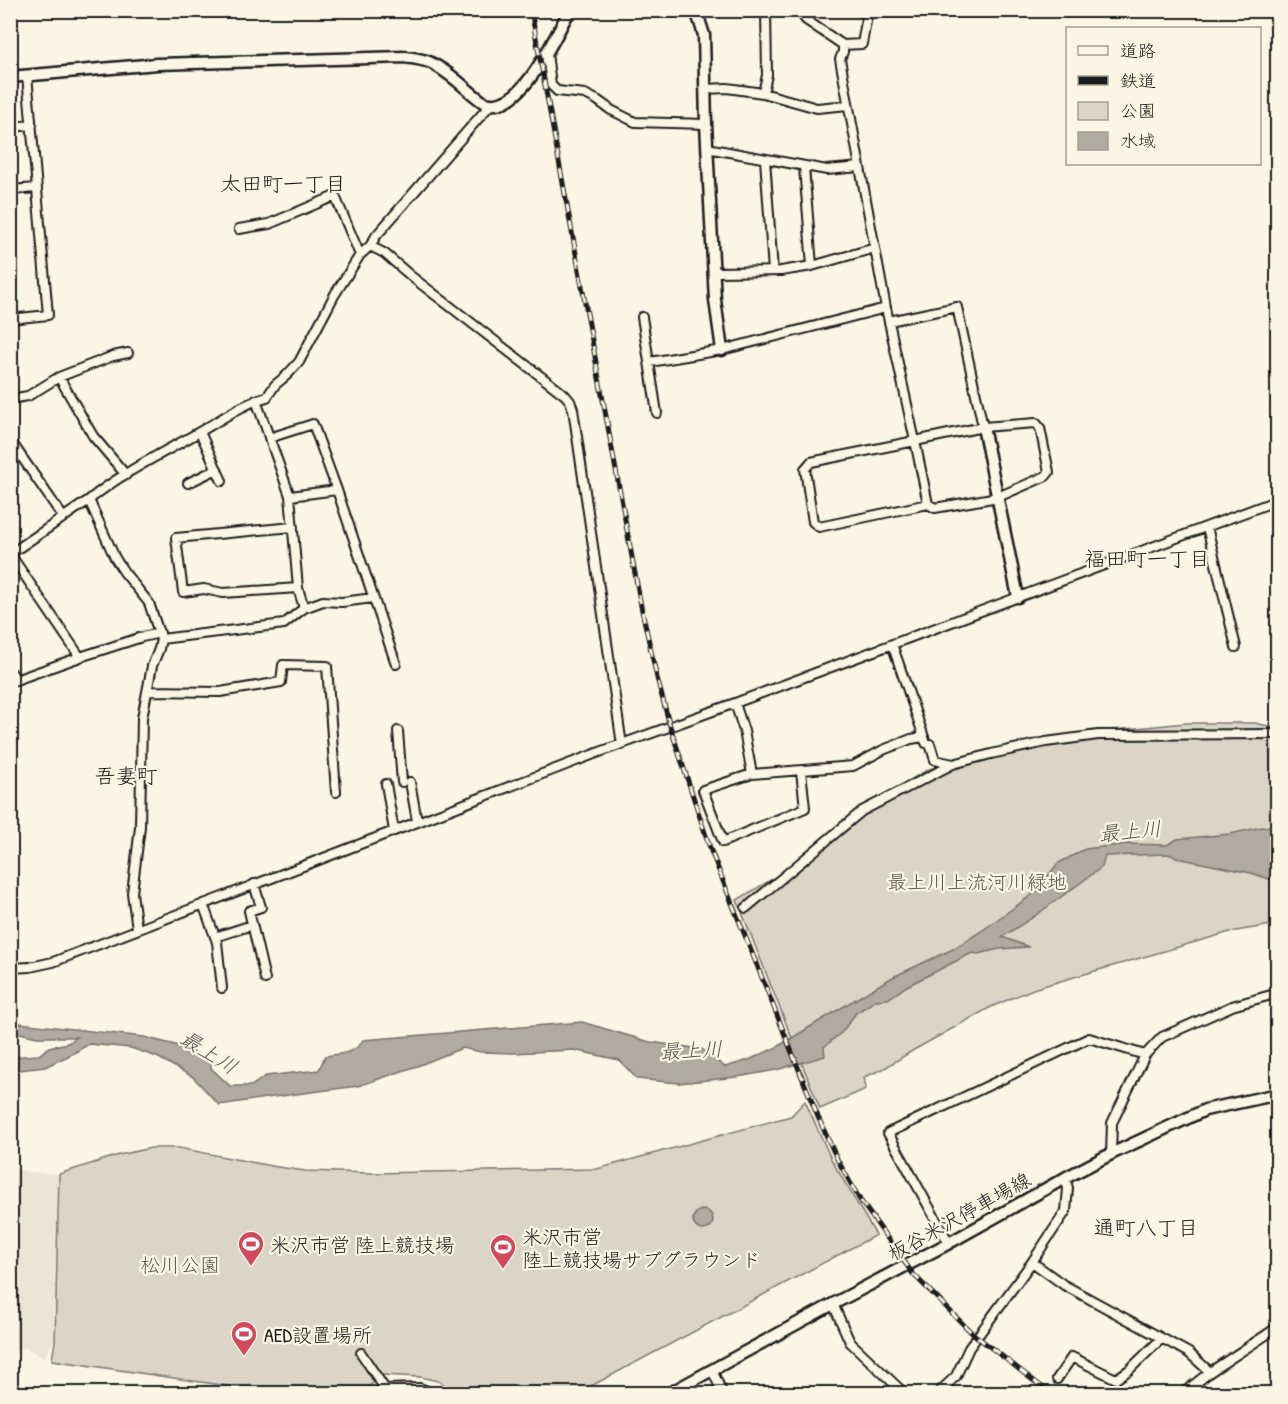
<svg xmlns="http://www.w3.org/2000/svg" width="1288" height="1404" viewBox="0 0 1288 1404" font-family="'Patrick Hand','Klee One',sans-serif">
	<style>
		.built { fill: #ebe5d6 }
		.green { fill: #dbd5c8; stroke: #7c7872; stroke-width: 1.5 }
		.water { fill: #b0aba1; stroke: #75726c; stroke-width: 1.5 }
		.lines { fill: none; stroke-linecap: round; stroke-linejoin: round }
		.minor-casing { stroke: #1c1c1c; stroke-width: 12 }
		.tertiary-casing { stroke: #1c1c1c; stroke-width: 15 }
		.secondary-casing { stroke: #1c1c1c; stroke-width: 15 }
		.minor { stroke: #fcf5e5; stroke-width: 8 }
		.tertiary { stroke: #fcf5e5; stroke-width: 10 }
		.secondary { stroke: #fcf5e5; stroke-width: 10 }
		.rail-casing { stroke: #1c1c1c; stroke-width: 5 }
		.rail { stroke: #fcf5e5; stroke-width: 3; stroke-dasharray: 9; stroke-linecap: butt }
		.labels { text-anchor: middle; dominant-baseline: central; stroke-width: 4.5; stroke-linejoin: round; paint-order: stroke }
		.park-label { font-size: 20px; fill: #555450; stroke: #fcf5e5 }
		.street-label { font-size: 20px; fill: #1c1c1c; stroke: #fcf5e5 }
		.poi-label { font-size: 20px; fill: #1c1c1c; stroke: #fcf5e5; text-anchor: start }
		.neighbourhood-label { font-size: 21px; fill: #1c1c1c; stroke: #fcf5e5 }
		.water-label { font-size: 21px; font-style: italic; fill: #575551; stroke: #fcf5e5 }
	</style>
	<rect width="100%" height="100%" fill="#fcf5e5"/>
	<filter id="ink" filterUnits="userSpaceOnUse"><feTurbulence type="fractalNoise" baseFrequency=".0167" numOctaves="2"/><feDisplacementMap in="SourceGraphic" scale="12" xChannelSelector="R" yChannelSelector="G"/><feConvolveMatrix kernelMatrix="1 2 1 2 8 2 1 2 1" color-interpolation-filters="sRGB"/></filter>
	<g filter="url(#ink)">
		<!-- built -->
		<path class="built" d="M11,1167l17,5 30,2 -4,166 -10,18 -19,-11 -14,8z"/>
		<!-- green -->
		<path class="green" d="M1186,723h69l22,5v196l-47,8 -197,57 -42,18 -79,44 -29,18 -19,8 2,12 -46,20 -83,-209 52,-31 72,-61 68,-39 117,-32z
			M805,1101l27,60 44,74 -298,158h-123l-17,-12 -18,-4 -37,-2 -14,11v7h-103l-45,-8 -169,-25 3,-19 4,-167 60,-19 32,-7h28l92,18 34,5 65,2 227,-4 194,-53z"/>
		<!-- water -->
		<path class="water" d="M1277,825v50l-5,5 -21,-7 -69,-14 -14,-5 -63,2 -3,11 -67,49 -33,21 27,10 -30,2 -21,5 -6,-1 -65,33 -19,13 -12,1 -20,13 -14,19 -18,15 1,9 -49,14 -39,7 -58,6 -42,-4 -18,-19 -45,-10 -61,3 -32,-1 -19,-4 -42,17 -62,21 -85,11 -54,8 -26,-28 -36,-20 -26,-9 -42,-4 -17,10 -27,13 -34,4v-14l28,-2 10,-8 19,-4 9,-6h-40l-26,-6v-9l133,15 43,11 24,16v4l19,18h21l15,-10 53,-6 6,-14c14,-2 30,-2 38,-16l219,-18 68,20 52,7 23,18 24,-7 28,-13 92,-56 24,-14 62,-29 28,-18 54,-39 20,-27 28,-15 42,-5 40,1 10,-6 53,-5 27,-6z
			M693 1220a10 10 0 1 1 20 0a10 10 0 1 1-20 0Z"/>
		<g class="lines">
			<!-- minor casing -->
			<g class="minor-casing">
				<path id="minor" d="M798,10l8,10 37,25v7l-3,7 46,249 29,133 68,-14 53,-4 4,5 9,44 -3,4 -48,21 -63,11 -7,-4 -109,23 -6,-5 -8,-53 6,-7 104,-21 13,63
					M843,45l19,-1 6,-34
					M547,53l4,32 6,6 28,3 12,6 14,10 24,12 71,2
					M706,89l21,-1 36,5 54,15 31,-3
					M763,93l4,-18 -1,-65
					M10,127l22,-2
					M707,148l120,22 33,-3
					M765,159l8,112
					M804,167l8,99
					M10,190l27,-2
					M239,229l30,-5 66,-28 25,59
					M370,246l14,7 28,24 153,118 5,6 3,8 49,336
					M714,272l67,-1 31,-5 63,-18
					M642,317l15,96
					M10,319l38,-4 -21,-240
					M889,321l68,-14 26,120
					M650,362l72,-12 164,-42
					M59,377l34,59 33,39
					M10,399l18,-3 31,-19 54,-21 15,-3
					M200,432l22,49
					M269,438l44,-14 24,66 59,174
					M10,440l53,77
					M188,483l29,-14
					M290,496l47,-6
					M89,500l26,58 9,14 25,31 12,36 -2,10 -7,17 -10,52 -2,109 -8,66 5,36
					M293,527l-117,11 7,54 21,-3 19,4 75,-5
					M1207,527l29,120
					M10,554l79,-54c34,-28 74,-47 112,-69 21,-12 43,-28 66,-34l8,-12 12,-10 12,-13 36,-68 25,-39 10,-9 6,-10 114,-131
					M10,554l70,103
					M304,608l19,-7 19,1 31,-4
					M161,639l123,-15 20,-16 -6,-20 -8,-92 -34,-96
					M892,644l34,99 4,1 5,16 18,4
					M10,671l7,9
					M10,682l70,-25 62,-20 18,-4
					M148,691l72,1 61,-10 2,-17 44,1 9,126
					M735,703l9,28 8,43 -49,16 20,52 82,-34 -4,-37
					M398,731l4,51
					M752,774l101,-8 30,-16 28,-11 13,-2
					M410,782l7,39
					M386,784l8,47
					M254,884l7,23 -12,4 16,68
					M203,904l14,38 5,46
					M746,908l116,-97 91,-47 38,-10 55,-12 52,-7 180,-1
					M215,937l37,-12
					M10,949l2,19
					M10,968l20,-1 23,-5 544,-209 138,-50 543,-203
					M1111,1154l1,-31 33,-68 17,-18 70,-31 46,-13
					M949,1243l-61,-110 201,-95 56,17
					M1032,1262l32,23 125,68 21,19
					M833,1304l17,38 55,52
					M361,1353l24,36 35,-1 15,6
					M712,1370l11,24
					M1057,1379l15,-22 44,22 13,-9 32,-31
					M937,1394l19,-18 13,-28 63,-86 34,-51 2,-23 -3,-10
					M1182,1394l28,-22 68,-45"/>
			</g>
			<!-- tertiary casing -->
			<g class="tertiary-casing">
				<path id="tertiary" d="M696,10l8,25 2,89 9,176 7,50
					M10,77l147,-13 248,-7c8,1 16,2 24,5 20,9 36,27 54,40 37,17 72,-67 87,-92
					M983,427l35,170"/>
			</g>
			<!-- secondary casing -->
			<g class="secondary-casing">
				<path id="secondary" d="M668,1394l165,-90 116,-61 116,-65 46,-24 94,-44 73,-16"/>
			</g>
			<!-- minor -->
			<use href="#minor" class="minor"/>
			<!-- tertiary -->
			<use href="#tertiary" class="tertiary"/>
			<!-- secondary -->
			<use href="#secondary" class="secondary"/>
			<!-- rail casing -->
			<g class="rail-casing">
				<path id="rail" d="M531,10l110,596 16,72 13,48 41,125 107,266 19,42 23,41 53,74 59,59 79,61"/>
			</g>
			<!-- rail -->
			<use href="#rail" class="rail"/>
		</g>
	</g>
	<!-- icons -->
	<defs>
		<g id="stadium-pin" transform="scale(1.35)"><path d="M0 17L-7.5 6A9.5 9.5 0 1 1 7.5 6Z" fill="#d1495b" stroke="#fcf5e5"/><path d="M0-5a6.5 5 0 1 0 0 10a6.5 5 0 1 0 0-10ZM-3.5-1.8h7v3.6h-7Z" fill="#fff"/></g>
	</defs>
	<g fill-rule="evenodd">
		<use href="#stadium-pin" x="251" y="1244"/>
		<use href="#stadium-pin" x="503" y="1247"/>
		<use href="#stadium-pin" x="244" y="1334"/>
	</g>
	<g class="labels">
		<!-- park labels -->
		<g class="park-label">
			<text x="977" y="881">最上川上流河川緑地</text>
			<text x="180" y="1264">松川公園</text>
		</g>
		<!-- street labels -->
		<g class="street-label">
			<text transform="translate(959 1216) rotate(-29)">板谷米沢停車場線</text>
		</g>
		<!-- poi labels -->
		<g class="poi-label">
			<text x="522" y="1236">米沢市営<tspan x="522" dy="23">陸上競技場サブグラウンド</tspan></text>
			<text x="270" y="1244">米沢市営 陸上競技場</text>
			<text x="264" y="1334">AED設置場所</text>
		</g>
		<!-- neighbourhood labels -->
		<g class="neighbourhood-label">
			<text x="283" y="183">太田町一丁目</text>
			<text x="1147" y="558">福田町一丁目</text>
			<text x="126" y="775">吾妻町</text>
			<text x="1146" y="1227">通町八丁目</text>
		</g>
		<!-- water labels -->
		<g class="water-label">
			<text transform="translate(1130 831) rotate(-5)">最上川</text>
			<text transform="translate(691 1050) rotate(-3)">最上川</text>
			<text transform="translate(209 1052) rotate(32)">最上川</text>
		</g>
	</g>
	<!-- margin -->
	<rect width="1288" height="1404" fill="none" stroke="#fcf5e5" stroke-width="36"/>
	<rect x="18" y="18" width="1252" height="1368" fill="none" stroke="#1c1c1c" stroke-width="2" filter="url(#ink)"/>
	<!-- legend -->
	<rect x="1066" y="27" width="195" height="138" fill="#fcf5e5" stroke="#a29e95" stroke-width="1.5"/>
	<rect x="1078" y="46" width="30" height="9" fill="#fcf5e5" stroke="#a29e95" stroke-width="1.5"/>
	<text x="1120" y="57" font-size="18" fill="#1c1c1c">道路</text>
	<rect x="1078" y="76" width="30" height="9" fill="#1c1c1c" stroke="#a29e95" stroke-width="1.5"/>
	<text x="1120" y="87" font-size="18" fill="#1c1c1c">鉄道</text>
	<rect x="1078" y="102" width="30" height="18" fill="#dbd5c8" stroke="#a29e95" stroke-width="1.5"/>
	<text x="1120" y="117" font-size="18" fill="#1c1c1c">公園</text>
	<rect x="1078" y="132" width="30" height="18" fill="#b0aba1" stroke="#a29e95" stroke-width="1.5"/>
	<text x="1120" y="147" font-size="18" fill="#1c1c1c">水域</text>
</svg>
